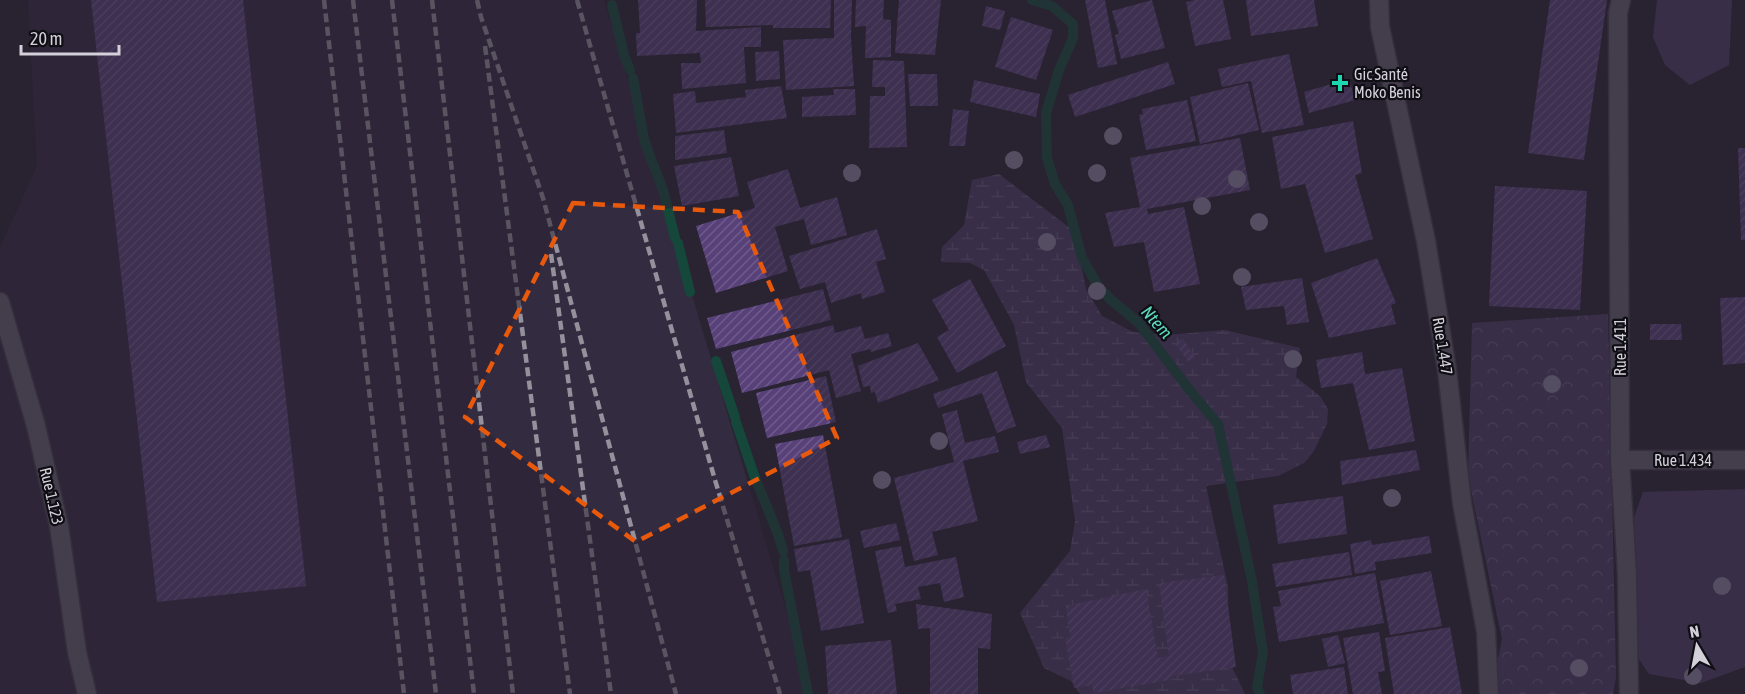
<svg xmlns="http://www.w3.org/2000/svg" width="1745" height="694" viewBox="0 0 1745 694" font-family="'Asap Condensed',sans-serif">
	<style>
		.built { fill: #332b40 }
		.grass { fill: #4c3d62 }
		.forest { fill: url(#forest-crowns) }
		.wetland { fill: url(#wetland-marsh) }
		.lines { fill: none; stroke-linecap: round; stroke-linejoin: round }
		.stream { stroke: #16473b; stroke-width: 10 }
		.building { fill: url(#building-hatch) }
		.minor-casing { stroke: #443f4c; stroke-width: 21 }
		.minor { stroke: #635d6e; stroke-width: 18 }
		.rail { stroke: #94909c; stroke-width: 4.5; stroke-dasharray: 9 4.5; stroke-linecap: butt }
		.tree { fill: #8b829c }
		.marked { fill: none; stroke: #e8590c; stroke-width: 4.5; stroke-dasharray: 12 8; stroke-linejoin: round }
		.poi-dot { fill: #1dd5b1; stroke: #100e15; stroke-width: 2 }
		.labels { text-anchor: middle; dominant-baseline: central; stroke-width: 4.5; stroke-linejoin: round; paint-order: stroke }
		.poi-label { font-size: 16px; fill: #d4d0da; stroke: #100e15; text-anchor: start }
		.street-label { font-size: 16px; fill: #d4d0da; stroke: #100e15 }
		.water-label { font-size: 18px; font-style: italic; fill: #59dabb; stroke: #100e15 }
	</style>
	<defs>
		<pattern id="forest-crowns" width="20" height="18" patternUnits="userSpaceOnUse" patternTransform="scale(1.5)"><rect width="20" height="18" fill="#4c3d62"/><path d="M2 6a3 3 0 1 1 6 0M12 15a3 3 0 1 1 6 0" fill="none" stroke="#655878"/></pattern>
		<pattern id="wetland-marsh" width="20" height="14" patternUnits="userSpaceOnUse" patternTransform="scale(1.5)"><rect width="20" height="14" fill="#4c3d62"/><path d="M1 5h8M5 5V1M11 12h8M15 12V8" fill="none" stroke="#655878"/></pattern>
		<pattern id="building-hatch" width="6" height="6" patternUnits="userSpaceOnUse" patternTransform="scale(1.5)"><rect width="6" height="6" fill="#584179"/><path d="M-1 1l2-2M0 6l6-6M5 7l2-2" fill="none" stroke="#6f5b8b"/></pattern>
	</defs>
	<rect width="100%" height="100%" fill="#292332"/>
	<!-- built -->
	<path class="built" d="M28,0h576l207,694h-811v-446l37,-82z"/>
	<!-- grass -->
	<path class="grass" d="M1657,0h75l-3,65 -39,20 -25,-20 -12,-28z
		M1745,489v178l-44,16 -52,-9 -21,-31 3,-117 12,-34z"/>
	<!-- forest -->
	<path class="forest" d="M1608,314l8,363 -3,17h-122l11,-55 -34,-163 4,-153z"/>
	<!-- wetland -->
	<path class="wetland" d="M999,174l75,57 12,58 16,27 31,16 33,3 59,-5 75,18 -4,29 24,19 8,13 -1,15 -13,27 -10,12 -26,13 -72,10 22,101 1,74 16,33h-165l-9,-13 -27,-13 -24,-55 50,-62 5,-30 -13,-93 -36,-46 -12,-57 -30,-55 -14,-7 -29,-1 1,-15 22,-22 8,-45z"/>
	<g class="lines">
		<!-- stream -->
		<path class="stream" d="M1032,0l20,6 21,18v14l-14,32 -13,43 1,45 8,26 13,21 14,53 16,28 13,14 27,22 53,70 27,32 34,157 11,72 -6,34 3,7
			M612,5l12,50 6,15
			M633,78l11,61 8,23
			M654,166l9,24 12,48
			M678,243l12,49
			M716,361l19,56
			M736,422l18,53 24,59 5,17
			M784,560v10l24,124"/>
	</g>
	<!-- building -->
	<path class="building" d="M91,0h152l63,586 -149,16z
		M638,0h59l-1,31 65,-4v20h-17l2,36 -64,6 -1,-26h20l-1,-10 -63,3 -1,-23h4z
		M705,0h126l-1,28h-57v-3l-67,2z
		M834,0h18l-1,37 3,49 -68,4 -3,-50 51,-2z
		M856,0h28l-1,19 8,1v37l-26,1 1,-32 -11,1z
		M899,0h42l-6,55 -40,-2z
		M1085,0h20l12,64 -19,4z
		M1152,0l13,48 -44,11 -6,-24 4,-1 -7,-23z
		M1195,0h28l8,39 -36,7 -9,-44z
		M1246,0h68l4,26 -67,10z
		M1550,0h57l-23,160 -56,-7z
		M986,6l19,5 -5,19 -18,-4z
		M1011,17l42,13 -17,50 -41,-13z
		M779,51l1,28 -24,2 -1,-29z
		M1289,54l15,71 -42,8 -11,-52 -29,6 -4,-18z
		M873,60l31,1 3,86 -38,1 1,-52h15v-9h-13z
		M1168,62l7,22 -100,33 -7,-22z
		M908,74h29l1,32h-28z
		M1349,79l6,21 -46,13 -5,-21z
		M974,80l66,14 -4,23 -66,-15z
		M1248,83l11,47 -59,14 -10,-47z
		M781,86l6,32 -111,15 -3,-39 22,-3 1,12 50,-6 -1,-7z
		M833,89h22l1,26 -54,2v-20l32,-2z
		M1187,100l9,41 -50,9 -7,-35 4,-1 -1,-5z
		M953,109l16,2 -4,35h-16z
		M1353,121l9,52 -7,2 18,64 -48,14 -20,-69 -24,5 -9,-52z
		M724,130l3,23 -52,7v-24z
		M1240,138l10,52 -103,19 1,5 36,-7 16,77 -46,8 -10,-50 -30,5 -9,-34 35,-6 -10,-49z
		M1738,148h7v92h-4z
		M731,157l8,39 -57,10 -8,-40z
		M788,169l12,39 37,-11 10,38 -36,10 -7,-26 -29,8 13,44 -72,22 -20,-67 59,-18 -8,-26z
		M1495,186l92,5 -7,119 -91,-4z
		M877,229l9,30 -10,3 9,30 -23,7 -1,-6 -30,10 -6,-21 -25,7 -11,-33z
		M1377,258l19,45 -5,2 5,19 -67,14 -18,-55z
		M1302,278l7,44 -22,3 -3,-19 -38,4 -5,-23z
		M970,279l36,67 -49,27 -20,-36 12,-7 -17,-30z
		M823,289l8,31 -115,29 -9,-31z
		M1745,297v66l-22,2 -3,-67z
		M1650,324h31l1,16h-32z
		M833,325l2,8 26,-7 4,13 23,-6 4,13 -21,6 -1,-3 -19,5 10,37 -25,7 -7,-28 -87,23 -11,-41z
		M1183,339l12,18 -6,5 -14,-18z
		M918,343l21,37 -61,23 -3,-11 -4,1 -1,-7 -7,1 -5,-21z
		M1362,352l3,22 37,-6 13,73 -46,9 -16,-67 -32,5 -5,-28z
		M997,371l19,55 -19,7 -15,-40 -44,15 -5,-14z
		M826,376l10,46 -69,16 -11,-45z
		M957,410l8,33 30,-7 4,16 -36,9 15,60 -46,11 6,23 -24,6 -20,-83 60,-16 -12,-48z
		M823,435l19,102 -48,9 -19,-102z
		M1046,435l4,12 -30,7 -3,-12z
		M1416,450l4,20 -78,15 -2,-24z
		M1343,496l4,38 -69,10 -5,-39z
		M896,523l4,17 -36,8 -4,-17z
		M1429,536l3,17 -57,9 1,8 -21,4 -5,-30 21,-4 1,5z
		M849,539l15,84 -43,8 -11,-61 -12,2 -4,-23z
		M901,546l4,21 51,-10 8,40 -20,5 -4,-19 -22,4 3,12 -26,5 2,7 -9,2 -13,-62z
		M1349,552l3,23 -76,12 -4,-23z
		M1431,571l11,55 -52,9 -10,-54z
		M1375,573l9,50 -105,19 -6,-35 8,-1 -3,-15z
		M1224,575l12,92 -65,9 -2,4 -75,13 -2,-8 -18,3 -9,-50 5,-1 -4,-31 80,-17 12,69 11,-2 -10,-73z
		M916,604l76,10 -2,35 -12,-1v46h-48v-66l-12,1z
		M1450,627l12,67h-68l-9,-56z
		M1379,632l6,39 -7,1 4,22h-29l-10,-56z
		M1338,635l7,28 -17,4 -6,-28z
		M891,640l6,54h-69l-3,-48z
		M1344,667l4,27h-55l-3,-19z"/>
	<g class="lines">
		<!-- minor casing -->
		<g class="minor-casing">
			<path id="minor" d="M1379,0l1,27 46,214 21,129 15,133 24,128 3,63
				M1621,0l-3,13 2,447 7,114 2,120
				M0,302l36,124 23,100 18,126 10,42
				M1620,460h125"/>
		</g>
		<!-- minor -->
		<use href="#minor" class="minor"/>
		<!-- rail -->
		<path class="rail" d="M324,0l80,694
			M353,0l83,694
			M392,0l82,694
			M432,0l81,694
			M477,0l4,17 62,181 133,496
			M577,0l138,480 65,214
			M485,46l85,648
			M551,254l60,440"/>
	</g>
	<!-- trees -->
	<g class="tree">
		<circle cx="1113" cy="136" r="9"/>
		<circle cx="1014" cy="160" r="9"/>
		<circle cx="852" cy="173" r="9"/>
		<circle cx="1097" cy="173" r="9"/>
		<circle cx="1237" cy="179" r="9"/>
		<circle cx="1202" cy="206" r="9"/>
		<circle cx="1259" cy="222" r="9"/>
		<circle cx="1047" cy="242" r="9"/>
		<circle cx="1242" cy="277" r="9"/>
		<circle cx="1097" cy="291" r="9"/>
		<circle cx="1293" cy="359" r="9"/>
		<circle cx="1552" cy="384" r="9"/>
		<circle cx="939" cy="441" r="9"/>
		<circle cx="882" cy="480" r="9"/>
		<circle cx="1392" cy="498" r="9"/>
		<circle cx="1722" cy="586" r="9"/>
		<circle cx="1579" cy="668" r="9"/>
		<circle cx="1693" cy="676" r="9"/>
	</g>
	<!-- marked area -->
	<path d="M0 0H1745V694H0ZM573,203l165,9 99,226 -201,104 -171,-125z" fill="#292332" fill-opacity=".55" fill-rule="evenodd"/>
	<path class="marked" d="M573,203l165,9 99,226 -201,104 -171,-125z"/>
	<!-- markers -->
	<path class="poi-dot" d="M1337 74h6v6h6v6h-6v6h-6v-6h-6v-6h6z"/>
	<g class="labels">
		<!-- poi labels -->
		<g class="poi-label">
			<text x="1354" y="74">Gic Santé<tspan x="1354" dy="18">Moko Benis</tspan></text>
		</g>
		<!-- street labels -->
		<g class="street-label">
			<text transform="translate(1443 346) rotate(81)">Rue 1.447</text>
			<text transform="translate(1620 347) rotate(-90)">Rue 1.411</text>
			<text x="1683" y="460">Rue 1.434</text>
			<text transform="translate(52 496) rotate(77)">Rue 1.123</text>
		</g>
		<!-- water labels -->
		<g class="water-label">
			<text transform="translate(1157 322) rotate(49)">Ntem</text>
		</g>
	</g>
	<!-- north arrow -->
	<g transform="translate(1697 646) rotate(350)" stroke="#100e15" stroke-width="4.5" paint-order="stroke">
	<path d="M0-4.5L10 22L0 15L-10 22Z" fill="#d4d0da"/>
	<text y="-9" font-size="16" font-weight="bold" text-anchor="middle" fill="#d4d0da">N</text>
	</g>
	<!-- scale -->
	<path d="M21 45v9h98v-9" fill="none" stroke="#d4d0da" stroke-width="3"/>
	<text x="30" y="45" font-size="18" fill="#d4d0da" stroke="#100e15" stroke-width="4.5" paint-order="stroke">20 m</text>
</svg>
